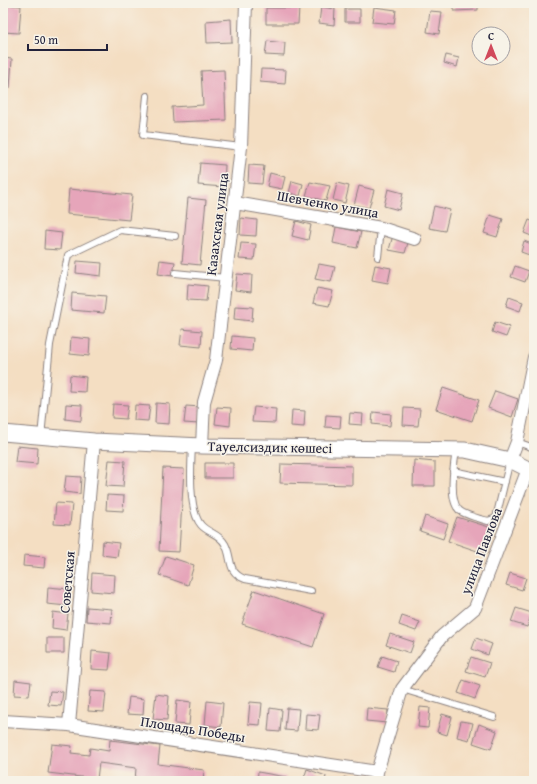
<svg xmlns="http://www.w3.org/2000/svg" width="537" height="784" viewBox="0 0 537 784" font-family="'Gentium Book Plus',serif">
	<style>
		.building { fill: #e6a5ba }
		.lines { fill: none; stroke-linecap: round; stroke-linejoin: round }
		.service-casing { stroke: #8b807e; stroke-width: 8 }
		.minor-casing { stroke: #8b807e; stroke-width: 14 }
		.tertiary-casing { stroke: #8b807e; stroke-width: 17 }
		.service { stroke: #fff; stroke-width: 6 }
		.minor { stroke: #fff; stroke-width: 12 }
		.tertiary { stroke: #fff; stroke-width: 15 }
		.labels { text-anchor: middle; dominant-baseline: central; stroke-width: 3; stroke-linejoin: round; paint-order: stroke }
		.street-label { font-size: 14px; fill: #22223b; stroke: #f7f3e8 }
	</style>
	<rect width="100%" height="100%" fill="#f7f3e8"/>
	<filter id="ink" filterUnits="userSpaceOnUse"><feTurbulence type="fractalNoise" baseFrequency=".025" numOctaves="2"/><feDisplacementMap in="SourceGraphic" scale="8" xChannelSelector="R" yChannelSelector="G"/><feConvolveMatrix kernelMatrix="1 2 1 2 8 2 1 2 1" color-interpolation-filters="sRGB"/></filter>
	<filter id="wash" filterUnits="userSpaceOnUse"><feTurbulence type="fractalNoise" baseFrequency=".012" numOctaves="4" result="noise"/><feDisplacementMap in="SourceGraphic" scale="16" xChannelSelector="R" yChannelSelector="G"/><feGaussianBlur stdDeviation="0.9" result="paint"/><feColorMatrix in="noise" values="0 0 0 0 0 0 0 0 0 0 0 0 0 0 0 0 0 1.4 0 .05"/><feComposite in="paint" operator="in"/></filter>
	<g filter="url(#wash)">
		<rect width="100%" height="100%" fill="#f4dec2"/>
		<g id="blocks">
			<!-- building -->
			<path class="building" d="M454,3h24v7l-24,1z
				M3,4l18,2 -2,27 -16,-1z
				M321,7l14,2 -1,16 -15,-2z
				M374,7l22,3 -2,14 -22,-2z
				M266,8h33l-1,16h-32z
				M345,9h15v13h-15z
				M430,11l12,1 -3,22 -12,-2z
				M231,19l1,23 -25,1 -1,-22z
				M267,41l18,2 -1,13 -19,-1z
				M446,55l13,3 -2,9 -13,-4z
				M3,58l9,1 -2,29 -7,-1z
				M261,69l25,1 -1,14 -25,-2z
				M224,70l2,50 -53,2 -1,-15 31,-2 -2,-34z
				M3,124h3l-2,22h-1z
				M200,163l25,2 -1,22 -26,-2z
				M249,165l15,1 -2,18 -14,-1z
				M270,173l15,4 -3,12 -15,-3z
				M292,181l11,3 -3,12 -11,-3z
				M310,182l20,4 -4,15 -20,-5z
				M337,183l12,3 -4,17 -12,-3z
				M359,186l15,4 -5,18 -15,-3z
				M69,189l63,6 -3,25 -62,-6z
				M388,189l15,4 -4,17 -15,-4z
				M188,198l18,2 -6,65 -18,-2z
				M434,206l16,4 -5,21 -16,-3z
				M490,215l13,4 -6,18 -13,-4z
				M241,218l16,2 -1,16 -16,-1z
				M529,220l5,2v15l-10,-4z
				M296,221l15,4 -3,15 -16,-4z
				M336,227l25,5 -4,16 -24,-5z
				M45,231l17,2 -2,17 -16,-1z
				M393,235l16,4 -4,14 -16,-3z
				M524,241l10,4 -2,11 -11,-4z
				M241,243l15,1 -2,16 -15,-1z
				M160,260l15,2 -2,14 -15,-2z
				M77,261l25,2 -1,13 -25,-3z
				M319,264l16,3 -4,15 -16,-3z
				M375,265l16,3 -3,15 -16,-3z
				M515,266l14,5 -4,11 -14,-5z
				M237,274l15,1 -1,17 -16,-2z
				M188,284l20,2 -2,15 -19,-1z
				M317,288l16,3 -4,15 -16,-3z
				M72,293l34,3 -2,17 -33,-3z
				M509,297l14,5 -3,9 -14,-5z
				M235,306l18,1 -1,14 -18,-2z
				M495,322l15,5 -4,10 -14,-5z
				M182,329l20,2 -1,16 -21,-2z
				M232,336l21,2 -1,13 -21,-2z
				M71,337l19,2 -1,17 -19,-2z
				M70,375l16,2 -1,15 -16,-1z
				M443,388l36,12 -7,21 -36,-12z
				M495,391l23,8 -6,18 -24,-9z
				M156,403l14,1 -1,20 -14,-1z
				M66,404l16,1 -1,16 -16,-2z
				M113,404l15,1 -2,14 -14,-1z
				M135,405l15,1 -2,15 -14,-1z
				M186,406l15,1 -2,17 -15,-1z
				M217,407l14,1 -1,18 -15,-2z
				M254,407l22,2 -1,14 -23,-1z
				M404,408l16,1 -2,17 -15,-1z
				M292,410l13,1 -1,16 -13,-1z
				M373,412l18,2 -1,12 -18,-2z
				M350,413l13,1 -1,11 -13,-1z
				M326,415l15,1 -1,12 -15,-1z
				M17,446l21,2 -1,16 -22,-2z
				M109,460l16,1 -2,26 -17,-1z
				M414,460l21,2v24h-22z
				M205,463h28v15h-28z
				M281,464l71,2v19l-72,-2z
				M163,468l21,1 -5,83 -20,-1z
				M66,476l15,1 -1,17 -16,-2z
				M107,495l17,1 -1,15 -17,-1z
				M56,503l16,1 -2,21 -16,-1z
				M425,516l23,8 -5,15 -23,-8z
				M457,517l38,12 -9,25 -38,-13z
				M103,541l16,2 -2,14 -15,-2z
				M24,555l21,2 -1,11 -21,-2z
				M166,556l28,9 -6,20 -29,-10z
				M92,573l23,2 -1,18 -23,-2z
				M510,573l16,5 -4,12 -16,-5z
				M48,587l21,2 -2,17 -20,-2z
				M254,590l70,24 -11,33 -71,-23z
				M87,607l25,2 -1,14 -25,-2z
				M516,608l16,5 -5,14 -16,-5z
				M53,612l15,2 -2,16 -14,-2z
				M402,616l18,6 -4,9 -17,-6z
				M390,634l24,8 -4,11 -24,-8z
				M47,638h17v15h-17z
				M476,638l16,6 -4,11 -16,-6z
				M92,651l19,2 -2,17 -18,-1z
				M382,656l15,5 -3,11 -16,-5z
				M471,657l19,6 -5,14 -19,-6z
				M15,680l16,2 -2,14 -15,-1z
				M463,680l17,6 -5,13 -17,-6z
				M50,691l13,1 -2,14 -13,-1z
				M90,691l16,1 -2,20 -16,-1z
				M156,694l13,2 -2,24 -14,-1z
				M129,697l15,2 -1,16 -16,-1z
				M177,700l14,2 -2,23 -14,-1z
				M207,701l16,2 -2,24 -16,-2z
				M250,702l12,1 -2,22 -12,-1z
				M420,707l10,1 -2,20 -10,-1z
				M270,708l12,2 -2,22 -12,-1z
				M287,708l12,1 -2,22 -12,-1z
				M367,708l21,2 -1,13 -21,-2z
				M306,714l14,1 -2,15 -13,-1z
				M442,714l10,3 -5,18 -10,-3z
				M461,721l12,2 -4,17 -12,-3z
				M479,724l18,7 -6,18 -18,-6z
				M110,740l50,6 -2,18 46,6 -1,11h-68l1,-13 -37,-5 -2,16 -49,-6 4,-29 20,2 -1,7 18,2 1,-7 19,3z
				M307,769l19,7 -1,5h-22z
				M258,772l28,5v4h-29z
				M344,777l11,4h-13z"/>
		</g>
	</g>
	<g filter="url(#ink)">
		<use href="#blocks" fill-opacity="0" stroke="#8b807e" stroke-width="1"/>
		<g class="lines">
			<!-- service casing -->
			<g class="service-casing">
				<path id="service" d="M147,96l-4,39 98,12
					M378,257l3,-29
					M175,273l51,5
					M41,437l9,-92 18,-90 52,-25 55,6
					M517,442l17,6
					M192,446c-1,19 -4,64 9,79 7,8 19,9 24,19 8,14 1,28 20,35l66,12
					M456,450c-2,14 -8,49 3,60 5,5 22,9 29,11l8,-3 14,-58
					M453,471l52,11
					M402,689l92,28"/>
			</g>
			<!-- minor casing -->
			<g class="minor-casing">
				<path id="minor" d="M235,203l146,25 34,11
					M202,446l2,-44 12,-42 25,-213 5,-144
					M510,460l7,-18 17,-85
					M3,721l66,4 308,47
					M69,725l25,-284
					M376,781l1,-9 25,-83 40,-53 33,-28 53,-139"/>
			</g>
			<!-- tertiary casing -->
			<g class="tertiary-casing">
				<path id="tertiary" d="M3,433l91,8 108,5 263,4 45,10 24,12"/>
			</g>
			<!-- service -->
			<use href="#service" class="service"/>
			<!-- minor -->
			<use href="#minor" class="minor"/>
			<!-- tertiary -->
			<use href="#tertiary" class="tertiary"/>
		</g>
	</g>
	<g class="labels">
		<!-- street labels -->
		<g class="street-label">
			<text transform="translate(328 204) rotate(10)">Шевченко улица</text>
			<text transform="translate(217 224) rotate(-83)">Казахская улица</text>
			<text transform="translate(270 447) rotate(1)">Тауелсиздик көшесі</text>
			<text transform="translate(481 551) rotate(-69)">улица Павлова</text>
			<text transform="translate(67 582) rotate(-85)">Советская</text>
			<text transform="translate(193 729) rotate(9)">Площадь Победы</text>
		</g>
	</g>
	<!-- margin -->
	<rect width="537" height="784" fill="none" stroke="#f7f3e8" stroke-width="16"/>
	<!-- north arrow -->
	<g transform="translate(491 46)"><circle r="19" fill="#f7f3e8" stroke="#a29fa3"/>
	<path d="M0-3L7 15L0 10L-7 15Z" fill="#d1495b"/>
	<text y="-6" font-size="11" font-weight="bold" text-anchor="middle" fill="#22223b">С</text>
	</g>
	<!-- scale -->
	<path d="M28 44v6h79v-6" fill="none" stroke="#22223b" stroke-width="2"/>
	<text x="34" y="44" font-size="12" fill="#22223b" stroke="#f7f3e8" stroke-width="3" paint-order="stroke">50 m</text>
</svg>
